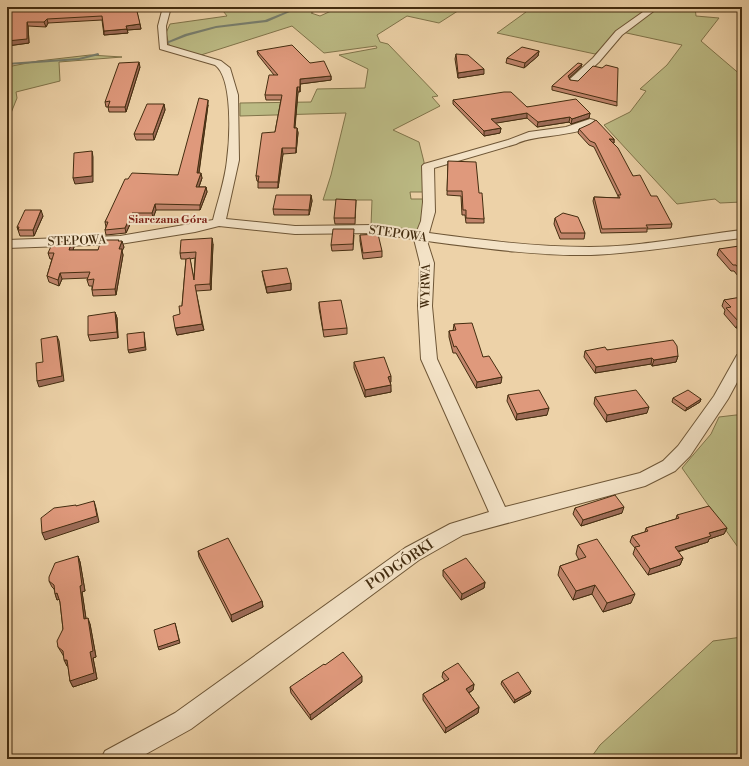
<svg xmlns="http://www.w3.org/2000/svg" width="749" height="766" viewBox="0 0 749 766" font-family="'Libre Bodoni',serif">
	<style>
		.green { fill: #bcbb85; stroke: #80744a }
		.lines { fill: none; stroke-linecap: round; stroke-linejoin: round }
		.stream { fill: #787f6f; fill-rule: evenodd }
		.minor-casing { stroke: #6e5636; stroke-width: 2 }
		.minor { fill: #f3e2c6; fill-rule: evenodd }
		.wall { fill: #c0846b; stroke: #442d10; fill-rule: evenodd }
		.shaded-wall { fill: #9c6b57; stroke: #442d10 }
		.building { fill: #df997c; stroke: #442d10 }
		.labels { text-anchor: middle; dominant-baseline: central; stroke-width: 4; stroke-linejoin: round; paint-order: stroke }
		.far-neighbourhood-label { font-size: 11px; font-weight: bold; fill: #7a1f14; stroke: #f3e2c6 }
		.street-label { font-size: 12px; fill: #442d10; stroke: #f3e2c6 }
		.near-street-label { font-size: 14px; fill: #442d10; stroke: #f3e2c6 }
	</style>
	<rect width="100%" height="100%" fill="#edd2a8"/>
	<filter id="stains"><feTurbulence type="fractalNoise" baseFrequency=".005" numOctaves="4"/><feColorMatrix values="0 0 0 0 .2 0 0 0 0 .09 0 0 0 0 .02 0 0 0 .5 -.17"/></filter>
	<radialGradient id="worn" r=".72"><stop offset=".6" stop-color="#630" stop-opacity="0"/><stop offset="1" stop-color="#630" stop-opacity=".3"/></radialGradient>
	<!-- green -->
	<path class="green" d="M220,7h103l-12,6 9,3 20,-9h124l-25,16 -32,-7 -30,19 3,7 8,2 50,52 -6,1 8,9 -47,24 26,12 5,20 2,30h-16l1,7h13l-5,34 -48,-7 1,-26h-49l8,-25 15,-62 -106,3v-13l71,-1 6,-13 48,-1 3,-19 -29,-14 38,-7 -1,-2 -52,7 -32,-27 -91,29 -27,-7 -5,-3 -3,-12 4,-9 57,-8z
		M505,7h144l-30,24 -24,23 -98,-21 29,-21z
		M659,7h36l1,9 23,2 -18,23 41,35v126l-22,1 -5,-4 -38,5 -73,-79 26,-13 16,-21 -6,-2 27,-24 15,-20 -60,-13z
		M90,55l32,2 -63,5 1,19 -44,11 1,6 -8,20 -2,1v-52l31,-6z
		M736,415h6v138l-60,-85 29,-34 8,-17z
		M742,637v122h-152l10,-14 113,-104z"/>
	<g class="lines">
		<!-- stream -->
		<path class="stream" d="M298,7h3l-34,15 -51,6 -29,8 -21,8 -2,-1 21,-9 31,-8 49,-6z
			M98,53l1,1v1l-20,5 -72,5v-2l72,-5z"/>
		<!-- minor casing -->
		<g class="minor-casing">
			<path id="minor" d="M163,7h8l-5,19 1,19 54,16 9,7 8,27 1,65 -13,59 69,7 79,-1 43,6 4,-10 2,-19 -1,-36 2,-2 84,-24 21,-8 37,-5 24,-8 4,1 1,2c-13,16 -59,11 -79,22l-82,24 1,44 -6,21c53,7 106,14 160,14 51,0 102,-11 153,-17v8c-50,6 -101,15 -151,17 -54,1 -110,-7 -164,-14l7,22 -2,43 5,53 68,148 135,-34 23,-12 15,-15 36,-50 23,-41 5,-1v19l-14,26 -38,57 -15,15 -30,15 -182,49 -44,25 -228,169 -54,30h-36l4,-8 70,-38 230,-165 45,-24 39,-12 -68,-153 -3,-53 2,-43 -6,-24 -40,-6 -79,1 -76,-8 -24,6 -75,12 -113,4v-8l113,-4 93,-16c5,-20 12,-40 14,-60 3,-22 6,-82 -12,-95l-55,-16 -2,-23z
				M650,7h9l-37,28 -23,27 -23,21h-6l-2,-2 2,-2 23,-21 23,-27z"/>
		</g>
		<!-- minor -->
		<use href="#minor" class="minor"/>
	</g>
	<!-- wall -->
	<path class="wall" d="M7,7l129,1 5,21 -14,1 1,3 -24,2 -2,-15 -54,3 -2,4 -18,-1 1,17 -22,3z
		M738,7h4v14l-1,-1 -3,-1z
		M257,51l53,12 21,13v4l-31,4v8h-2l-3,36h2l1,5 -2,20 -13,1 -5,34h-20v-7h-1l-1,-5 19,-44 6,-32h-15l-1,-5 9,-20 -16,-20z
		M539,51l-1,5 -14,12 -18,-5 1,-5z
		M456,54l28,20 -26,4 -3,-19z
		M582,64l-1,3 -12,11 1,2 47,22v4l-65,-16v-4z
		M140,67l-14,45h-17l-1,-5h-2l-1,-5z
		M453,100l74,7 63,6 -1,5 -18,6 -2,-2 -32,5 -10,-9 -32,5 6,5 -1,5 -16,3 -31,-32z
		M164,104l1,6 -11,30h-18l-2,-6z
		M208,105l-9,68 3,5 -3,9h7l1,5 -7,18h-44l-3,8h-20l-7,15 -20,2 -1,-5 1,-3 -1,-5 23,-43 50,-4z
		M579,129l35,10v4h-2l21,33 18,20 21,28 -1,4 -24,1v3l-46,1 -8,-32 1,-4 24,1v-2l-24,-49 -5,-2 -11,-12z
		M448,161l31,32 5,26v4h-18l-1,-8h-3l-1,-19 -14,-1z
		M311,195l1,6 -3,14h-35l-1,-6z
		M356,200l-1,24h-20l-1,-6z
		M43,216l-9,20h-14l-3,-9z
		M555,218l30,15 -1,6h-24l-6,-15z
		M354,235l-1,15 -21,1 -1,-6z
		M360,235l22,16v6l-19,2 -3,-18z
		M119,241l5,6 -2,4 1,4 -7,40 -23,1 -1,-6v-4h-3l-2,-6 1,-2 -26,1 -3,7 -10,-4 -2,-6 5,-17h-2l-2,-6 26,-6 -1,3h25z
		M213,244l-2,46 -15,1 8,39 -27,5 5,-29 4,-47h-5l-1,-6zM195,258l-1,22 -4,-21z
		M719,249l23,1v25l-4,1 -4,-5h-3l-14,-16z
		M262,271l29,12v7l-24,3 -4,-16z
		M742,298v29l-6,1 -12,-14 1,-4 -3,-4 2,-6z
		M319,302l28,26v6l-23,3 -5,-29z
		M115,312l2,6 1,20 -28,3 -2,-6z
		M454,324l29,33 18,26 -25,5 -20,-35h-3l-4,-16v-6h4z
		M607,350l71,6 -2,6 -24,4 -1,-2 -56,9 -11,-16 1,-6z
		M354,362l37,20 -1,1 1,9 -26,5 -11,-29z
		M508,395l39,20 -31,5 -9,-19z
		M595,397l52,16 -41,9 -12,-18z
		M673,398l28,1 -1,3 -15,9 -13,-9z
		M575,508l47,5 -41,13 -8,-12z
		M677,515l50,13 -3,6 -15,5 -1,3 -30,10 5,6 -3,7 -32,10 -15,-21 2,-6 -5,-6 2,-6 13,-4 1,-4 30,-9z
		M578,545l53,58 -28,9 -11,-18 -19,6 -15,-25 2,-9 19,-6 -3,-6z
		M198,551l64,50 1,6 -31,15 -33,-65z
		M78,556l2,6 5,29 -3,1 4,27 4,5 6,33 -3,1 4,21 -24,8 -3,-6 -2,-15h-1l-4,-11 -5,-8 5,-18 -3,-27 -1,-3 -2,1 -3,-11 -2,-2 -3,-6z
		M443,570l42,12 -1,6 -23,12 -18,-24z
		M443,672l31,12 -1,6 -4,3 10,14 -1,6 -33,20 -22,-33v-6l22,-13 -3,-4z
		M502,681l29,10 -1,3 -16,9 -13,-19z
		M362,682l-51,38 -20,-27 -1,-6z"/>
	<!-- shaded-wall -->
	<path class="shaded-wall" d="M47,19l1,4 -2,4 -2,-5z
		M27,22l1,4 1,17 -22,3v-5z
		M140,24l1,5 -14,1 -1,-4z
		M127,29l1,4 -24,2v-4z
		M539,51l-1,5 -14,12 1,-5z
		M139,62l1,5 -14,45 -1,-5z
		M582,64l-1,3 -14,13 1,-4z
		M484,69v5l-26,4v-5z
		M331,76v4l-31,4v8v-13z
		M297,87l1,5 -4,41v-5z
		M208,100v5l-10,73 -1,-5z
		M164,104l1,6 -11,30 -1,-6z
		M527,113v5l-36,6v-5z
		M590,113l-1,5 -18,6 1,-5z
		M570,117l-1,5 -32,5 1,-5z
		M297,128l1,5 -2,20v-5z
		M501,128l-1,5 -16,3v-5z
		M609,139h5v4h-6z
		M282,148l1,6 -5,34v-6z
		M92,151l1,6v25l-18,2 -2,-6z
		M201,173l1,5 -5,14 -1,-5z
		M206,187l1,5 -7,18v-5z
		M311,195l1,6 -3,14v-5z
		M155,204l1,6 -3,8 -1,-5z
		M41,210l2,6 -9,20 -1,-6z
		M132,213l1,5 -7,15 -1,-5z
		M212,238l1,6 -2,46 -1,-6z
		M72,241l2,6 -3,9 -2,-6z
		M122,241l2,6 -2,4 1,4 -7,40 -1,-6 4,-40z
		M740,270h2v5l-4,1z
		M60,273l2,6 -3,7 -1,-6z
		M291,283v7l-24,3 -1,-6z
		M115,312l2,6 1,20 -1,-6z
		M742,321v6l-6,1 3,-6z
		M202,324l2,6 -27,5 -2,-7z
		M144,332l2,18 -17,3 -1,-3z
		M57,336l2,5 5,40 -25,6 -2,-6z
		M678,356l-2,6 -24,4 2,-6z
		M652,358l-1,6 -56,9 1,-6z
		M391,376v6l-3,1v-6z
		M502,377l-1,6 -25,5 1,-6z
		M391,385v7l-26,5v-7z
		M701,399l-1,3 -15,9 2,-3z
		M649,407l-2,6 -41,9 1,-7z
		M549,408l-2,7 -31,5 1,-6z
		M94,501l2,7 3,14 -54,18 -3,-7z
		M624,507l-2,6 -41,13 2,-6z
		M727,528l-3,6 -15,5 -1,3 -36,11 3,-6 34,-14z
		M78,556l2,6 5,29 -3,1 5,33 -3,-6 -4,-33z
		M683,558l-3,7 -32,10 2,-6z
		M485,582l-1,6 -23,12 1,-6z
		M595,585l-3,9 -19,6 3,-9z
		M57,593l3,6 -3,1 -2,-6z
		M635,594l-4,9 -28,9 4,-9z
		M262,601l1,6 -31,15 -1,-7z
		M88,618l2,6 6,33 -3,1 4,21 -24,8 -3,-6z
		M175,623l5,20 -21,7 -1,-3z
		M64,660h3l3,6h-3z
		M362,676v6l-51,38 -1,-5z
		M474,684l-1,6 -8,5 1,-6z
		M531,691l-1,3 -16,9 1,-3z
		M479,707l-1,6 -33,20 1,-5z"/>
	<!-- building -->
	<path class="building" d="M7,7h129l4,17 -14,2 1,3 -23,2 -2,-15 -55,3 -3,3h-17v17l-20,2z
		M739,7h3v10l-3,-2z
		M292,45l18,18 14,-2 7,15 -31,3v8h-3l-3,41h3l-1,20h-14l-4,34h-20l1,-6h-3l6,-43 13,-1 7,-37h-17l4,-20h9l-21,-24z
		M522,47l17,4 -14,12 -18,-5z
		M456,54l12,1 16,14 -26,4z
		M139,62l-14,45h-17l2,-6 -5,1 14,-39z
		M578,63l4,1 -14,12 2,4 8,1 15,-15 9,2 4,-3 12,3 -1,34 -65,-16z
		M504,92h7l16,15 49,-8 14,14 -18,6 -2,-2 -32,5 -11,-9 -36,6 10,9 -17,3 -31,-31z
		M199,98l9,2 -11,73h4l-5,14h10l-6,18 -45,-1 -3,9h-20l-7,15 -20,2 3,-8h-3l20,-43h3l4,-6 46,2z
		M147,104h17l-11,30h-19z
		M596,120l18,19h-5l9,9 15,28 7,-1 11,21h6l15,28 -26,1 2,3 -46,1 -8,-32 26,1 -2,-3h3l-26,-52 -5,-2 -11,-12 11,-5z
		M92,151v25l-19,2 1,-25z
		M448,161l28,1 3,31h3l2,26 -18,-1v-8h-3l-1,-19h-15z
		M276,195h35l-2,15 -36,-1z
		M336,199l20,1 -1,18h-21z
		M25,210h16l-8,20h-15l1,-3h-2z
		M563,213l15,4 7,16h-24l-6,-15z
		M333,229h21l-1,15 -22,1z
		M378,234l4,17 -19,2 -3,-18z
		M212,238l-2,46 -15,1 7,39 -27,4 -2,-12 7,-2 -1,-8h3l4,-47 4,-1 4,22 2,-28 -16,1 1,-13z
		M101,240h18l-1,1h4l-3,8h3l-7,40 -23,1 2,-11 -7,1 3,-8 -30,1 -2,7 -11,-4 7,-23h-6l5,-11 19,-1 -3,9h29z
		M739,246l3,4v20h-2l-4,-5h-3l-14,-16z
		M287,268l4,15 -25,4 -4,-16z
		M741,297l1,1v23l-3,1 -13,-14 5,-1 -7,-7z
		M341,300l6,28 -24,2 -4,-28z
		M115,312l2,20 -29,3v-19z
		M472,323l11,34 6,-1 13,21 -25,5 -21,-36 -2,1 -5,-16 7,-1 -2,-6z
		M144,332l1,15 -17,3 -1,-16z
		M57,336l5,40 -25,5 -1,-18 7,-1 -2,-23z
		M673,340l4,6 1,10 -24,4 -2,-2 -56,9 -11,-16 20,-4 2,3z
		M384,357l7,19 -3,1 3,8 -26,5 -11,-28z
		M539,390l10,18 -32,6 -9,-19z
		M636,390l13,17 -42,8 -12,-18z
		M688,390l13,9 -14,9 -14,-10z
		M615,495l9,12 -41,13 -8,-12z
		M94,501l3,15 -55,17 -1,-15 13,-10 22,-3v1z
		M709,506l18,22 -18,5 2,3 -36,11 8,11 -33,11 -15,-22 5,-1 -8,-10 16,-5 -2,-3 33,-10 -2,-3z
		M228,538l34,63 -31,14 -33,-64z
		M597,539l38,55 -28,9 -12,-18 -19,6 -16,-25 26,-9 -8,-12z
		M78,556l4,29 -2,1 4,33 4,-1 5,33 -3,1 4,21 -24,8 -3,-21h-3l-1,-9 -5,-4 -1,-6 6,-12 -3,-27 -3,-9 -2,1 -1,-9 -5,-4v-4l6,-14z
		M466,558l19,24 -23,12 -19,-24z
		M175,623l4,17 -21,7 -4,-17z
		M343,652l19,24 -52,39 -20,-28 34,-23 1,1z
		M458,663l16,21 -8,5 13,18 -33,21 -23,-34 26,-15 -6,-7z
		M518,672l13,19 -16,9 -13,-19z"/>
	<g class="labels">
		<!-- far-neighbourhood labels -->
		<g class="far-neighbourhood-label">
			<text x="168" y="220">Siarczana Góra</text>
		</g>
		<!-- street labels -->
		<g class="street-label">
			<text transform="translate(398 234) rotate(8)">STEPOWA</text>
			<text transform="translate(77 241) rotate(-2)">STEPOWA</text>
			<text transform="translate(426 286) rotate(-89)">WYRWA</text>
		</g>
		<!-- near-street labels -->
		<g class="near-street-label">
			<text transform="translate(400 565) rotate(-34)">PODGÓRKI</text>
		</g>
	</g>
	<!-- margin -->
	<rect width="749" height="766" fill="none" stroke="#edd2a8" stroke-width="24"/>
	<rect x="8" y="8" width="733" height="750" fill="none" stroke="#442d10" stroke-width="2"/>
	<rect x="12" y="12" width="725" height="742" fill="none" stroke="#442d10"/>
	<rect width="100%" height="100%" filter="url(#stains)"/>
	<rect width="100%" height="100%" fill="url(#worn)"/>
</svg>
